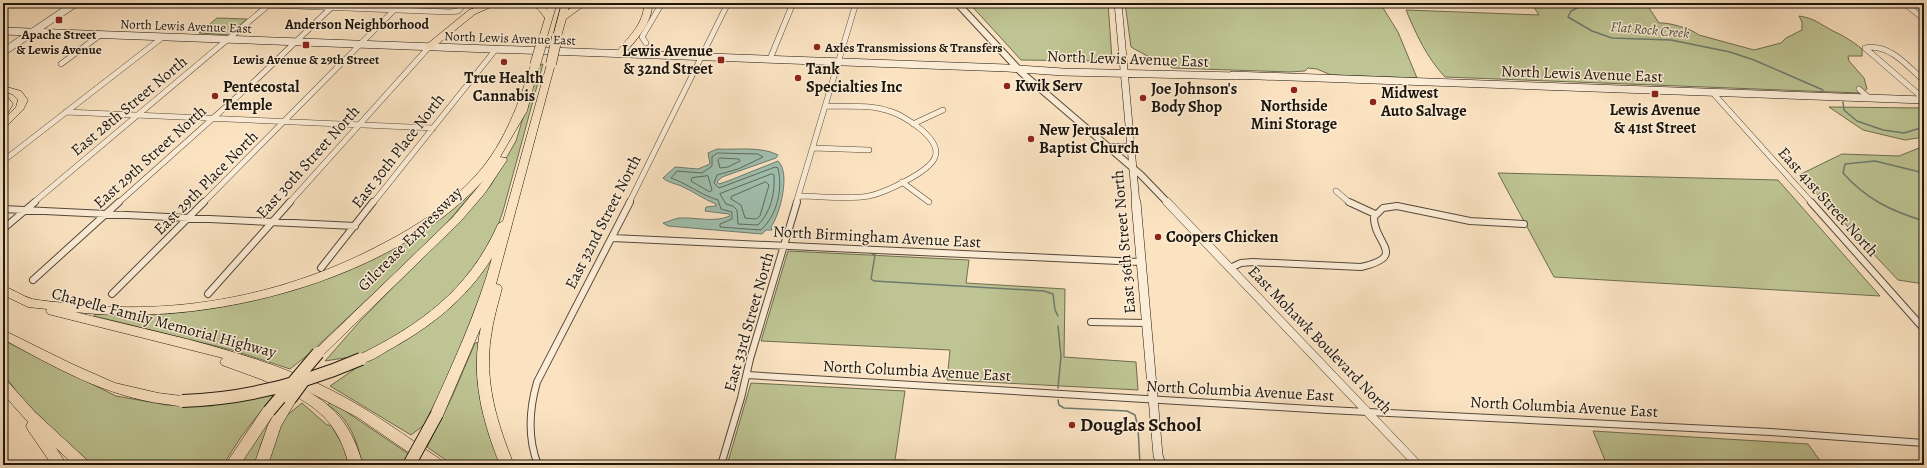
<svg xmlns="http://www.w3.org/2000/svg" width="1927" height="468" viewBox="0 0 1927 468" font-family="Alegreya,serif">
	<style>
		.green { fill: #bec493; stroke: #6e6d50 }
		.water { fill: #a0bfae; stroke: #6c7b6e }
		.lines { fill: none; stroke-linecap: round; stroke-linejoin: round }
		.shore { stroke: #5e6a5e; stroke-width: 1 }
		.stream { stroke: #6c7b6e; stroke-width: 1.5 }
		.minor-far1-casing { stroke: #54493a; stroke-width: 6 }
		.minor-casing { stroke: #54493a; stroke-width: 8 }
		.tertiary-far1-casing { stroke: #54493a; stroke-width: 8 }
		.tertiary-casing { stroke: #54493a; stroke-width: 9 }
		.secondary-far1-casing { stroke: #1d160d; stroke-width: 8 }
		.secondary-casing { stroke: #1d160d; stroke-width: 10 }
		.motorway-casing { stroke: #1d160d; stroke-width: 1 }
		.minor-far1 { stroke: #fcedd7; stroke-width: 5 }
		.minor { stroke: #fcedd7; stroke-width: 6 }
		.tertiary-far1 { stroke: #fcedd7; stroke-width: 6 }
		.tertiary { stroke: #fcedd7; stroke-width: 8 }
		.secondary-far1 { stroke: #fcedd7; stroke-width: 7 }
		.secondary { stroke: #fcedd7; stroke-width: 9 }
		.motorway { fill: #fbe3c2; fill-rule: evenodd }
		.motorway-bridge-far1-casing { stroke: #1d160d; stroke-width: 11; stroke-linecap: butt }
		.motorway-bridge-casing { stroke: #1d160d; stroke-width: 14; stroke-linecap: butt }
		.motorway-bridge-far1 { stroke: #fbe3c2; stroke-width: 10 }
		.motorway-bridge { stroke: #fbe3c2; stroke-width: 12 }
		.poi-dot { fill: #8f2418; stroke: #fcedd7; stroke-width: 1.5 }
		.labels { text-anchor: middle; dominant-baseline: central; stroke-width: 3; stroke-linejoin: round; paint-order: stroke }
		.far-street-label { font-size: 13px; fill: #1d160d; stroke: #fcedd7 }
		.far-poi-label { font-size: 13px; font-weight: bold; fill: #1d160d; stroke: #fcedd7 }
		.far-neighbourhood-label { font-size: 14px; font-weight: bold; fill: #1d160d; stroke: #fcedd7 }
		.far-water-label { font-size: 14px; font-style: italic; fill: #4b5145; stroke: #fcedd7 }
		.poi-label { font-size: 16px; font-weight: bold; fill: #1d160d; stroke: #fcedd7; text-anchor: start }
		.street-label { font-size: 16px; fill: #1d160d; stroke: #fcedd7 }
		.near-poi-label { font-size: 19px; font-weight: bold; fill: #1d160d; stroke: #fcedd7; text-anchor: start }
	</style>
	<rect width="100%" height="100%" fill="#fbe3c2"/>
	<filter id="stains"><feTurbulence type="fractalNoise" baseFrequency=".005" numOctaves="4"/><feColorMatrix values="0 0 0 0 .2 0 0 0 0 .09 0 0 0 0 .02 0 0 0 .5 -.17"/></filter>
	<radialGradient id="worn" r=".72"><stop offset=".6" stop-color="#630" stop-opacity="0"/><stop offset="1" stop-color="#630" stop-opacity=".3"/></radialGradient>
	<!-- green -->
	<path class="green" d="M969,3h139l4,56 -20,2 -71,-1z
		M1125,3h255l18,29 19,46 -86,-3 -14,-6 -9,-1 -3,3 -15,1 -118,-4 -4,-5 -19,-6 -18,-10z
		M1531,3h117l1,5 10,15c9,-1 33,6 40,12l55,15 27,-7 5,-5 16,-8v-8l-3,-6c15,2 21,8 34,15 11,5 19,10 29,18v7h-14l1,5 15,17 3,11 -7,4 -415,-16c-18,-19 -29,-43 -39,-67l133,5z
		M217,18l30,1 -19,16 -29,-2z
		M543,64l-40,147 -11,32 -11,19 -33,38 -51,36 -40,20 -32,5 36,-41 111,-113 19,-22 25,-44 23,-76z
		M1829,107l95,1v29l-19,3 -42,-10z
		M1924,146v138l-26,-4 -99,-105 43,-21 57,2z
		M1498,173l280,7 102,116 -326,-19z
		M478,183h3l-42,49 -130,122 -19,15 -58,-19 -138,-34 1,-2 32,1 56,-3 73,-14 131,-50z
		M788,251l181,9 -3,23 99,6 -1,68 72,5 2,28 -191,-10 3,-30 -189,-9z
		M494,252h3l-42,110 -31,63 -13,10 -81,-49 32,-22 43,-24z
		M3,340l113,56 51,9 45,1 2,-2 61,-11 -34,44 -18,28h-130l-32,-28 -39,-38 -19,-26z
		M481,342l22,123h-50l-26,-18 25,-50 23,-54z
		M751,383l154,8 -10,69h10l1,5h-179z
		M332,402l78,53 -6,10h-43c-2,-23 -13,-49 -34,-60z
		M302,403l25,22h4l12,21 6,19h-84l16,-40 5,-9z
		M269,420h3l-11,24 -5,21h-18z
		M1593,431l215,13 15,21h-216z"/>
	<!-- water -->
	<path class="water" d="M717,149c19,1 44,-3 61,6l-2,3 -54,19 -5,5 2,2 9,-3 50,-20c13,12 2,53 -7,66l1,3h-6l-4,4 -94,-8 -5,-3c5,-1 10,-4 16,-5 17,-1 34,5 51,-2l-1,-2 -24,-3 1,-4 10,-1v-2c-13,-5 -23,-13 -35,-18 -7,-3 -12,-3 -18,-8l12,-11 23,2 12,-5 -2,-11z"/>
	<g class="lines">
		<!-- shore -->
		<path class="shore" d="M718,153l40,1 5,3 -25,12 -21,6 -3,8 5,5 56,-21 3,1c5,22 -1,47 -17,62l-41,-3v-3l12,-5v-7l-11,-3 -3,-9c-17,-5 -30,-16 -47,-22l6,-7 25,2 10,-7v-9z
			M720,158l19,1 1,2 -12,6 -8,1 -2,-8z
			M772,174l2,1c1,18 -3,37 -16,50l-20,-1 -1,-14 -4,-4 -7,-2 -6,-10z
			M708,176l4,14 -2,2 -19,-11 1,-3z
			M766,182l3,3 -9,31 -4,3 -11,-1 -4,-13 -10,-6v-2z"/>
		<!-- stream -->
		<path class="stream" d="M1587,3l-16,8 -3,6 24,14 20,7 59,2 59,12 24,8 69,30
			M1843,102l1,8 13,11 26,9 21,3 20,-6
			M1924,173l-49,-12 -30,3 -2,9c23,26 48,38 81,48
			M871,253l4,2 -4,24 3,2 170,10 9,3 2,16 3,6
			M1058,326l3,30 -3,32
			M1058,400l1,5 5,3 63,3 8,4 3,12 2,38"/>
		<!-- minor-far1 casing -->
		<g class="minor-far1-casing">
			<path id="minor-far1" d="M1904,3l20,16
				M269,5l181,7 8,-1 7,-8
				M646,43l-4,-6 20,-34
				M770,59l23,-56
				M61,64l39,-29
				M1924,81c-16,-15 -35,-38 -59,-33l59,51
				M1859,89l10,9
				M1713,93l99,110
				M66,112l367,16
				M913,124l30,-14
				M814,148l55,2
				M3,161l160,-124
				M902,182l27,20
				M1336,191l14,12
				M799,196c23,0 47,4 70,0 15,-3 61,-24 66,-39 7,-18 -31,-42 -46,-46 -20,-7 -42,-4 -63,-5
				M33,203l238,-200
				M118,203l140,-125 78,-75
				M203,203l198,-200
				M289,203l140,-156
				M373,203l123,-154
				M629,203l99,-200
				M796,203l60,-200"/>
		</g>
		<!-- minor casing -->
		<g class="minor-casing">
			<path id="minor" d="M1349,202l26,12
				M1811,202l113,127
				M3,209l352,17
				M3,229l32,-27
				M612,238l528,24
				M321,268l52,-66
				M1230,268l11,-5 12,-1 108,5c48,-11 12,-24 13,-50l9,-9 14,-2 73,15 54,3
				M33,280l86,-78
				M112,294l92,-92
				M208,294l82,-92
				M1091,322l55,1
				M747,375l581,35 443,22 153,11
				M538,465c-11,-28 -9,-55 -1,-83l93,-180
				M721,465l20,-67 9,-39 47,-157"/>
		</g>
		<!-- tertiary-far1 casing -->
		<g class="tertiary-far1-casing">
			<path id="tertiary-far1" d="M957,3l65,70 119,102 27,28"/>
		</g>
		<!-- tertiary casing -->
		<g class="tertiary-casing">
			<path id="tertiary" d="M1167,202l251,263"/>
		</g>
		<!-- secondary-far1 casing -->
		<g class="secondary-far1-casing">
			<path id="secondary-far1" d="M1118,3l18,200
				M3,31l1004,37 56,4 175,4
				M3,52l73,-49
				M1233,75l691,25
				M1110,147h21"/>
		</g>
		<!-- secondary casing -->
		<g class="secondary-casing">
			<path id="secondary" d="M1136,202l22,253 3,10"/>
		</g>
		<!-- motorway casing -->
		<g class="motorway-casing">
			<path id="motorway" d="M488,3h12l-25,11 -43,35h-6v-4l43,-35z
				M530,3h10l7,6 2,-6h8l-11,37h-6l-1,-2 6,-20 -6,-8z
				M562,3h8l-2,7 11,-7h9l-22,16 -5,18 -4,3 -4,-3z
				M644,3h8c1,20 -17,39 -30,53h-6l-1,-2c11,-15 30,-30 29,-51z
				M551,61l4,3 -59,220 4,1 2,3c-4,16 -9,32 -11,48 -7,46 6,87 23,129h-14c-18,-45 -30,-90 -19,-138l-39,91 -5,1 -5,-1 -2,-4c23,-51 47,-102 62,-156 -26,42 -63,70 -105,93 -8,5 -21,14 -30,11l-2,-3 2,-3c63,-31 112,-66 141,-132l5,-3 44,-157z
				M535,62l4,3 -12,46 -27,46 6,1 1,2 -22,33 -24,28 -139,135h-8l-2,-3 141,-136 30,-36c-92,100 -276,147 -408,131 87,22 178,38 258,79 39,20 74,46 110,70l2,4h-18l-70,-48 -52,-27c33,17 48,40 58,75h-14c-9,-34 -23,-52 -54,-69l2,3 -16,27 -13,39h-14l14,-40 17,-30h9l-31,-15 -41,-15 -2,-3 3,-4 -4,-1 -167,-42 -4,-1 -2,-3 1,-2 -19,-2 -25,-12v-9c10,3 19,10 29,13 11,2 23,3 35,4 109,14 220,-8 317,-60 35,-18 69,-41 94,-70 27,-31 41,-70 53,-108z
				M3,86l18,5 7,9 -5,10 -17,17 -3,1v-8l13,-13 2,-7 -6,-6 -9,-2z
				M3,94l3,1 7,9 -7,12 -3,1z
				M3,330l69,34 43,19 43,10 24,3 5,1 2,4 -2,4c-7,2 -14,0 -22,-1 -58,-7 -111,-37 -162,-65z
				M3,380l5,2 27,30 53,49 2,4h-16l-18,-17 11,17h-15l-24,-35 -2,-4 2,-4 -25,-28z
				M269,406l5,1 2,4 -36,54h-15l39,-58z"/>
		</g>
		<!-- minor-far1 -->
		<use href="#minor-far1" class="minor-far1"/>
		<!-- minor -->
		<use href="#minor" class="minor"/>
		<!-- tertiary-far1 -->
		<use href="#tertiary-far1" class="tertiary-far1"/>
		<!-- tertiary -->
		<use href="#tertiary" class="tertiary"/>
		<!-- secondary-far1 -->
		<use href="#secondary-far1" class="secondary-far1"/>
		<!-- secondary -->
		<use href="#secondary" class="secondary"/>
		<!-- motorway -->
		<use href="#motorway" class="motorway"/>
		<!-- motorway-bridge-far1 casing -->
		<g class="motorway-bridge-far1-casing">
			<path id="motorway-bridge-far1" d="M551,64l6,-27
				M535,65l8,-27"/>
		</g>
		<!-- motorway-bridge casing -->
		<g class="motorway-bridge-casing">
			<path id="motorway-bridge" d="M290,399l14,-19
				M182,401c63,-2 121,-17 179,-42
				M269,411l49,-58
				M409,465l28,-51"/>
		</g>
		<!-- motorway-bridge-far1 -->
		<use href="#motorway-bridge-far1" class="motorway-bridge-far1"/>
		<!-- motorway-bridge -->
		<use href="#motorway-bridge" class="motorway-bridge"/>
	</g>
	<!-- markers -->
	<g class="poi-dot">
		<rect x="55" y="16" width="8" height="8" rx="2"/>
		<rect x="302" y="41" width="8" height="8" rx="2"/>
		<circle cx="817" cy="47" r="4"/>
		<rect x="717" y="56" width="8" height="8" rx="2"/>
		<circle cx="504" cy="62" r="4"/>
		<circle cx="798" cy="78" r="4"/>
		<circle cx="1007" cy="86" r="4"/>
		<circle cx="1294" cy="90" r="4"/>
		<rect x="1651" y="90" width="8" height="8" rx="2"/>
		<circle cx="215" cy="96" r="4"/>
		<circle cx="1143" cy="98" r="4"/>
		<circle cx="1373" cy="102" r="4"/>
		<circle cx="1031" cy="139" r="4"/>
		<circle cx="1158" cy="237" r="4"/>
		<circle cx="1072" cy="425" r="4"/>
	</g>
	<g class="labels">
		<!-- far-street labels -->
		<g class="far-street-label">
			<text transform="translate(186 26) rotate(2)">North Lewis Avenue East</text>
			<text transform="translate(510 38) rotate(2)">North Lewis Avenue East</text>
		</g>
		<!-- far-poi labels -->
		<g class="far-poi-label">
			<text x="59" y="34">Apache Street<tspan x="59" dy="15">&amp; Lewis Avenue</tspan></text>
			<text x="825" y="47" text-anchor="start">Axles Transmissions &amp; Transfers</text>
			<text x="306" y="59">Lewis Avenue &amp; 29th Street</text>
		</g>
		<!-- far-neighbourhood labels -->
		<g class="far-neighbourhood-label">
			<text x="357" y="24">Anderson Neighborhood</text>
		</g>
		<!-- far-water labels -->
		<g class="far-water-label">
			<text transform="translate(1650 30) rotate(5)">Flat Rock Creek</text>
		</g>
		<!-- poi labels -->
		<g class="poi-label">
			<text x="713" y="51" text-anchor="end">Lewis Avenue<tspan x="713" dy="18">&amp; 32nd Street</tspan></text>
			<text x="806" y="69">Tank<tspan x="806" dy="18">Specialties Inc</tspan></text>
			<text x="504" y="78" text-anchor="middle">True Health<tspan x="504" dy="18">Cannabis</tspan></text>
			<text x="1015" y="86">Kwik Serv</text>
			<text x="223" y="87">Pentecostal<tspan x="223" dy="18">Temple</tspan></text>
			<text x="1151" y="89">Joe Johnson's<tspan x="1151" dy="18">Body Shop</tspan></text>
			<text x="1381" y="93">Midwest<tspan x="1381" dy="18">Auto Salvage</tspan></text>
			<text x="1294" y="106" text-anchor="middle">Northside<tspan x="1294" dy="18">Mini Storage</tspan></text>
			<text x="1655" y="110" text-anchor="middle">Lewis Avenue<tspan x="1655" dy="18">&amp; 41st Street</tspan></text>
			<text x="1039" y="130">New Jerusalem<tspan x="1039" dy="18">Baptist Church</tspan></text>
			<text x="1166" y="237">Coopers Chicken</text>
		</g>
		<!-- street labels -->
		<g class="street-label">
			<text transform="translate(1128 59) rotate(2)">North Lewis Avenue East</text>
			<text transform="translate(1582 74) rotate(2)">North Lewis Avenue East</text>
			<text transform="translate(129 106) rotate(-40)">East 28th Street North</text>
			<text transform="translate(398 151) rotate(-52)">East 30th Place North</text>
			<text transform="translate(150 157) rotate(-42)">East 29th Street North</text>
			<text transform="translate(308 162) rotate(-48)">East 30th Street North</text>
			<text transform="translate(206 183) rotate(-45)">East 29th Place North</text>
			<text transform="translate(1828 202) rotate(48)">East 41st Street North</text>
			<text transform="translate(603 222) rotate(-63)">East 32nd Street North</text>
			<text transform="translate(877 237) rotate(3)">North Birmingham Avenue East</text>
			<text transform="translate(410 239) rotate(-45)">Gilcrease Expressway</text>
			<text transform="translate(1124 242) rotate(-95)">East 36th Street North</text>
			<text transform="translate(749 322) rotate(-74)">East 33rd Street North</text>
			<text transform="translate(164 323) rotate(15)">Chapelle Family Memorial Highway</text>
			<text transform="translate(1320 340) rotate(46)">East Mohawk Boulevard North</text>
			<text transform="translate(917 371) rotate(3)">North Columbia Avenue East</text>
			<text transform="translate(1240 391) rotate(3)">North Columbia Avenue East</text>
			<text transform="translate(1564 407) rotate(3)">North Columbia Avenue East</text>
		</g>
		<!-- near-poi labels -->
		<g class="near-poi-label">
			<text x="1080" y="425">Douglas School</text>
		</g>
	</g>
	<!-- margin -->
	<rect width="1927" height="468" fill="none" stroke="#fbe3c2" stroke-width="16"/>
	<rect x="4" y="4" width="1919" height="460" fill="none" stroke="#1d160d" stroke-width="2"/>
	<rect x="8" y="8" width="1911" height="452" fill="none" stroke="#1d160d"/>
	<rect width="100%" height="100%" filter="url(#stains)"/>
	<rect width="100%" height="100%" fill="url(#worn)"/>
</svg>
